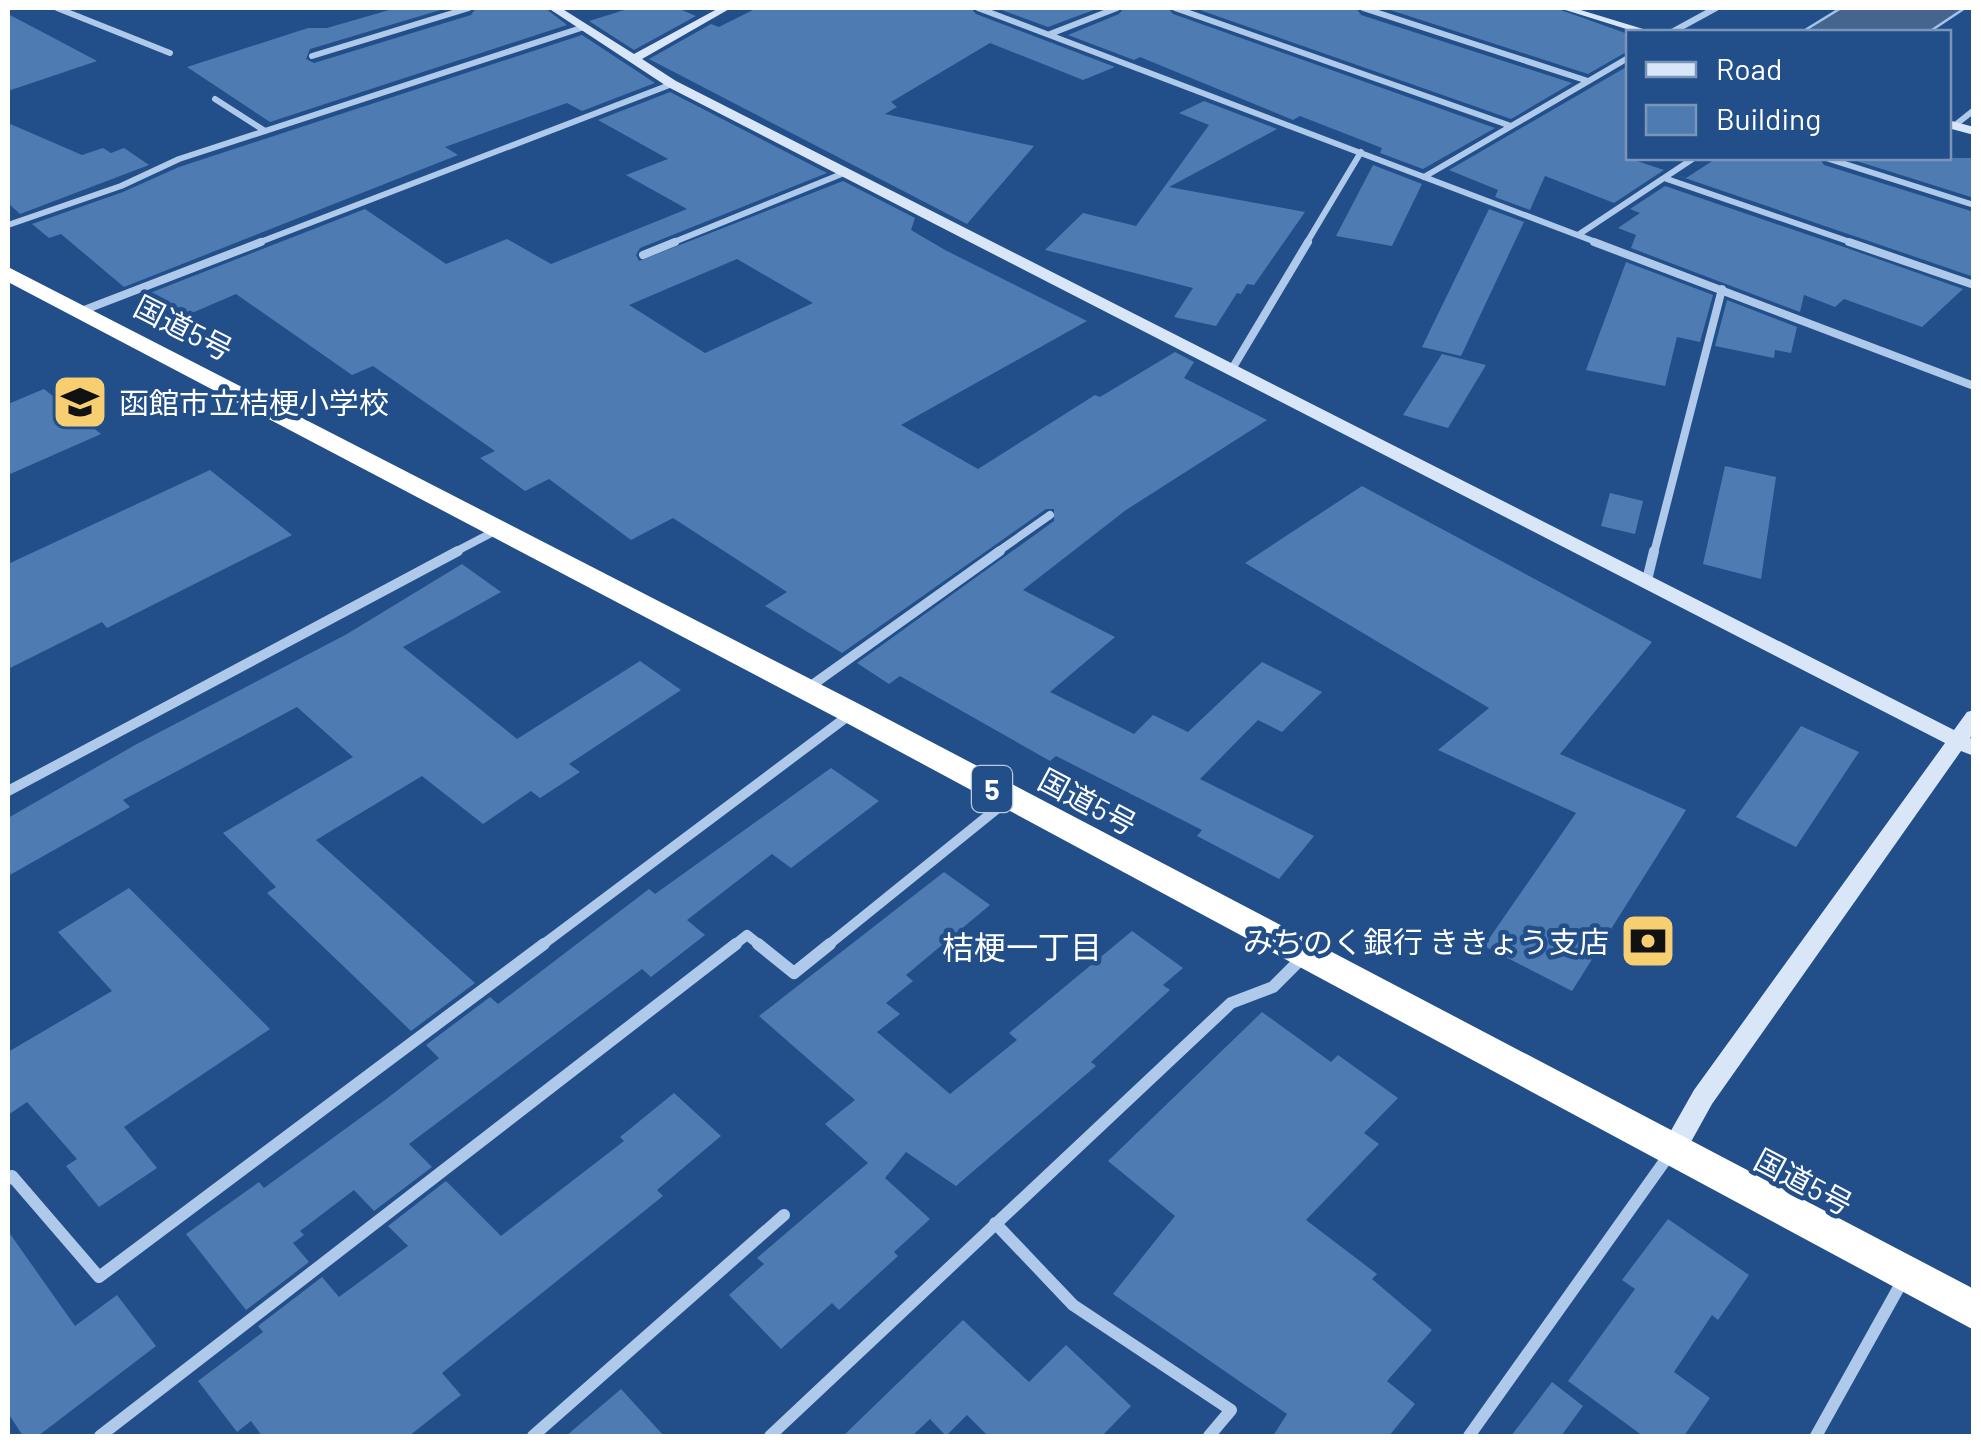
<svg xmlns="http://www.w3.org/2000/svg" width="1981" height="1444" viewBox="0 0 1981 1444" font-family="Barlow,'Noto Sans JP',sans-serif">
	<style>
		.water { fill: #45658f; stroke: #a2c4ec; stroke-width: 2.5 }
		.building { fill: #4f7bb3; fill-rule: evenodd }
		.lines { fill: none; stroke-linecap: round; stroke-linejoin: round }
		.street-far3 { stroke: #aec9ea; stroke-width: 6 }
		.street-far2 { stroke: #aec9ea; stroke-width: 8 }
		.street-far1 { stroke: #aec9ea; stroke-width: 10 }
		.street { stroke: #aec9ea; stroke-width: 12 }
		.secondary { fill: #d9e6f8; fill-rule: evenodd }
		.highway { fill: #fff; fill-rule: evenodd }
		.labels { text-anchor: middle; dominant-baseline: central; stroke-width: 9; stroke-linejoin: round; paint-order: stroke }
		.shield { fill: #224f89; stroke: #bdcadc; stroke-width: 2.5 }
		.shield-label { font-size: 28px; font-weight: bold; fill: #fff }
		.street-label { font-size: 30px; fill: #fff; stroke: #224f89 }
		.poi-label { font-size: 30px; fill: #fff; stroke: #224f89; text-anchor: start }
		.neighbourhood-label { font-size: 32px; fill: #fff; stroke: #224f89 }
	</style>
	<rect width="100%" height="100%" fill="#224f89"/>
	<!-- water -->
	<path class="water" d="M1841,8h124l-36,24h-127z"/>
	<!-- building -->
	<path class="building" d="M396,8h51l-137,41 -4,10 8,4 157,-48 5,-7h69l22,17 -297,97 -83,-55 121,-39h19z
		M631,8h46l19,8 -62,34 -45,-29z
		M757,8h214l5,6 139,53 -32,13 -93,-37 -99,59 6,5 -12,7 149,32 -67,78 -318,-165 62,-35 8,3z
		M996,8h103l-51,19z
		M1124,8h44l5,6 322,114 -72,41 -43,-16 2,-5 -82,-32 -7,4 -153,-63 -6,3 -66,-25 51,-21z
		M1194,8h162l5,7 211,68 -61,36z
		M1384,8h171l73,26v17l-40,23z
		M8,14l40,21 49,26 -89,30z
		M582,35l73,48 -73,28 -15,-8 -122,44 13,8 -334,132 -63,-53 -12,4 -17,-14 91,-32 56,-25z
		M1628,66v92l36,12 -50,33 -69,-27 -15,34 -35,-13 3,-7 -49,-20z
		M670,92l157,81 -187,75 -4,7 3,6 204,-80 72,37 -4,12 34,20 142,71 -186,104 77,44 117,-74 5,2 75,-45 19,10 -10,16 83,42 -141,90 -103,80 92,47 -65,55 84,42 19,-19 35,17 74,-70 60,30 -40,40 -24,-12 -58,59 114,57 -35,43 -82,-43 5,-6 -146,-74 -6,5 -150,-85 -11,8 -32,-21 197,-142v-12h-8l-204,144 -77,-47 22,-14 -114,-74 -42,22 -82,-61 -24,12 -45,-33 15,-7 -122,-85 -21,9 -116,-81 -65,28 -34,-24 228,-89 81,55 61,-25 44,25 136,-55 -61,-34 42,-16 -70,-39zM737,259l76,44 -108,50 -76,-48z
		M1204,101l73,28 -108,58 136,25 -51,73 -7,-1 -6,10 -4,-1 -21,33 -42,-9 19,-29 -148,-38 38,-37 53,13 73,-101 -30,-12z
		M8,123l74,32 21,-7 8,5 13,-5 25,17 -129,49 -12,-11z
		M1717,158h102l5,7 150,47v65l-295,-101 7,2z
		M1847,158h127v40z
		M1373,165l49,19 -30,62 -56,-10z
		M1665,186l179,61 119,42 -41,38 -78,-28 -9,8 -31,-12 -4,17 -169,-64 5,-13 -18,-7 22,-15 -10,-4z
		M1489,209l35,13 -63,134 -39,-9z
		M1626,262l87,33 -13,47 -23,-5 -12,49 -79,-16z
		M1727,300l70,27 -6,26 -16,-3 -1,8 -59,-12z
		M1442,354l44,11 -38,63 -45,-13z
		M44,389l57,45 -93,41v-71z
		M1725,466l51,11 -15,102 -58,-15z
		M210,470l82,65 -185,93 -5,-6 -94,47v-105z
		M1362,486l290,156 -92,112 126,56 -114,181 -88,-45 92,-133 -138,-63 51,-42 -244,-145z
		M1610,493l33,8 -8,33 -34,-8z
		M462,564l39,28 -98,55 114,92 123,-78 41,29 -112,74 11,8 -40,26 -9,-7 -48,33 -61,-48 -106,64 159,143 -64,48 -144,-138 9,-6 -53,-54 130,-76 -56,-50 -174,93 7,7 -122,69v-58l127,-73 212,-111z
		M1801,726l58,26 -63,95 -60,-30z
		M831,768l48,33 -88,67 -19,-14 -85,66 18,15 -54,42 -9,-8 -233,175 23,23 -58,44 -20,-21 -54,41 4,4 -11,8 16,19 -63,48 -60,-76 73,-52 5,6 121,-88 54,-42 -13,-13 64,-48 8,7 151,-115 6,5z
		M944,872l46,33 -84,70 7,6 -27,22 14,11 -23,18 73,62 67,-54 -8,-7 123,-102 51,37 -20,17 7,5 -79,72 5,4 -140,120 -50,-34 -21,26 45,41 -36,33 4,4 -59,54 -7,-7 -51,46 -52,-54 35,-31 -7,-6 111,-95 -43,-39 30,-24 -96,-84z
		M129,888l141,141 -146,98 33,41 -58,39 -33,-41 11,-7 -50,-57 -19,13v-63l104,-61 -54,-59z
		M1262,1012l69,50 7,-7 60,43 -34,35 15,11 -73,76 71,54 -5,5 60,51 -45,51 28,23 -26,32h-116l14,-22 -174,-120 62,-78 -67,-55z
		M674,1093l47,43 -64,54 6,6 -221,177 19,22 -52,41h-147l-11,-15 -14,11 -39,-51 65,-49 -5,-6 64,-49 17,20 69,-51 -20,-20 58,-45 55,55 123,-95 -4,-4z
		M1668,1219l81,56 -31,45 -6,-5 -38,57 36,26 -26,38h-41l-75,-55 67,-92 -13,-9z
		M8,1231l67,95 42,-31 39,51 -118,90h-15l-15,-23z
		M963,1320l66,62 37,-37 65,61 -29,30h-114l-21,-21 -21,21 -16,-17 -18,17h-69z
		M1552,1382l31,24 -22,30h-50z
		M621,1389l43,47h-98z"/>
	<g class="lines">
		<!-- street-far3 -->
		<path class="street-far3" d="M57,8l113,45
			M978,8l623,236
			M1175,8l336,118
			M1363,8l225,73
			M1672,32l44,-24
			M1050,34l67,-26
			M312,56l157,-48
			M215,99l50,32
			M1954,126l20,-16
			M1826,158l148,47
			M1424,177l204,-119
			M1664,178l192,66
			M8,225l113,-39 58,-27 405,-132
			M1578,235l116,-77
			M255,244l417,-160
			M669,244l175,-71
			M1306,244l55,-92"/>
		<!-- street-far2 -->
		<path class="street-far2" d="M1594,242l380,144
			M1849,242l125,43
			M643,255l32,-13
			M79,312l182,-70
			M1232,369l76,-127
			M453,553l46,-24
			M996,553l54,-38
			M1654,553l68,-264"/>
		<!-- street-far1 -->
		<path class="street-far1" d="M1647,580l7,-29
			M808,688l192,-137
			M8,791l450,-240
			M541,946l311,-233
			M733,946l14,-11 14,11
			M827,946l182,-147"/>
		<!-- street -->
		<path class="street" d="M758,944l36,29 36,-29
			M8,1179l4,-3 87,101 445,-333
			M995,1223l78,82 158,105 -22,26
			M100,1436l636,-492
			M533,1436l251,-221
			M770,1436l461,-433 42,-16 31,-31
			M1469,1436l200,-281
			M1816,1436l87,-156"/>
		<!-- secondary -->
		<path class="secondary" d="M548,8h13l73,46 85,-46h12l-89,51 34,22 1278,649 13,-18 7,-2v23l-4,5 4,2v16l-13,-5 -249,353 -30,54 -9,3 -9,-3 -4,-8 34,-60 251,-347 -1277,-656z
			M1559,8h15l79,24h-17z
			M1948,120l26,7v8l-26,-7z"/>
		<!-- highway -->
		<path class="highway" d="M8,267l855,439 1111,583v41l-1133,-610 -833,-438z"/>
	</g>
	<!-- icons -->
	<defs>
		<g id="school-square" transform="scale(2.875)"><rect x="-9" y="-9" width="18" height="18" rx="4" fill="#f7cf70" stroke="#224f89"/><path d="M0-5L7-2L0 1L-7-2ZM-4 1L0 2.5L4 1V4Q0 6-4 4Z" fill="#111"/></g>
		<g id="bank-square" transform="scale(2.875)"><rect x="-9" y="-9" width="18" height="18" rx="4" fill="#f7cf70" stroke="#224f89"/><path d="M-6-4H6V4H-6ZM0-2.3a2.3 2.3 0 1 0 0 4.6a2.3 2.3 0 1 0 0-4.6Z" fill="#111"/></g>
	</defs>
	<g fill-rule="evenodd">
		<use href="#school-square" x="80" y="402"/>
		<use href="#bank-square" x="1648" y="941"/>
	</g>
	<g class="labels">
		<!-- shield labels -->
		<rect class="shield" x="972" y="766" width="40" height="46" rx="8"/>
		<g class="shield-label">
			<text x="992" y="789">5</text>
		</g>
		<!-- street labels -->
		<g class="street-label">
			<text transform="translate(184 327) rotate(27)">国道5号</text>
			<text transform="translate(1088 801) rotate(28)">国道5号</text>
			<text transform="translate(1804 1181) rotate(28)">国道5号</text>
		</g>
		<!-- poi labels -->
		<g class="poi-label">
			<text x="119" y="402">函館市立桔梗小学校</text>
			<text x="1609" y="941" text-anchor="end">みちのく銀行 ききょう支店</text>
		</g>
		<!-- neighbourhood labels -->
		<g class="neighbourhood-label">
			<text x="1022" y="946">桔梗一丁目</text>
		</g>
	</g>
	<!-- border -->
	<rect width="1981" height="1444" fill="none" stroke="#ffffff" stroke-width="20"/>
	<!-- legend -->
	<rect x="1626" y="30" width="325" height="130" fill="#224f89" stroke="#7a95b8" stroke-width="2.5"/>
	<rect x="1646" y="62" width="50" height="15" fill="#d9e6f8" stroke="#7a95b8" stroke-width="2.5"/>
	<text x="1716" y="80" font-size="30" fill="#ffffff">Road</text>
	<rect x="1646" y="105" width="50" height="30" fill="#4f7bb3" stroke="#7a95b8" stroke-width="2.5"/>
	<text x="1716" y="130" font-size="30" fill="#ffffff">Building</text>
</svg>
